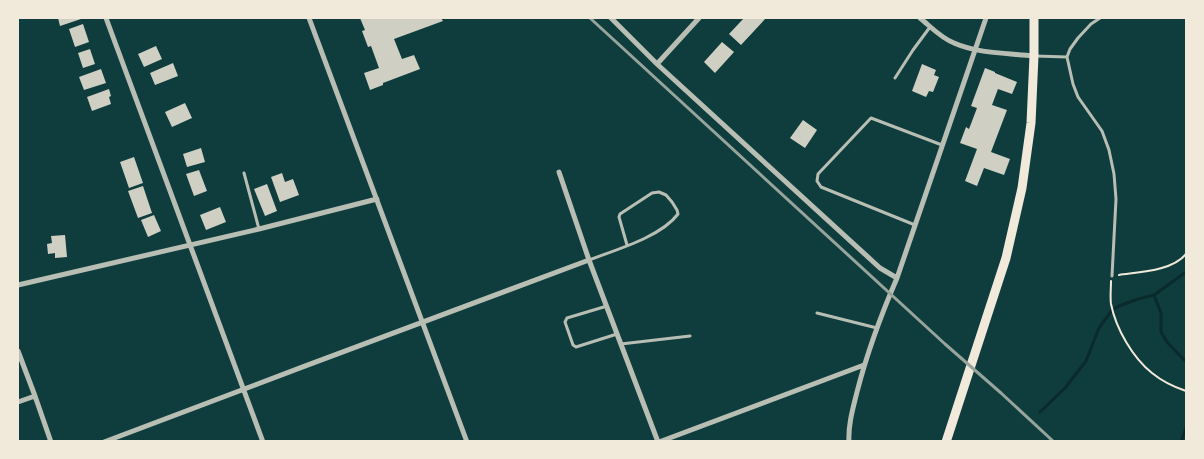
<svg xmlns="http://www.w3.org/2000/svg" width="1204" height="459" viewBox="0 0 1204 459" font-family="Inter,sans-serif">
	<style>
		.lines { fill: none; stroke-linecap: round; stroke-linejoin: round }
		.stream { stroke: #0a2a2b; stroke-width: 3 }
		.building { fill: #cfcfc3 }
		.path { stroke: #f1e9da; stroke-width: 2 }
		.service { stroke: #b8beb3; stroke-width: 3 }
		.minor { stroke: #b8beb3; stroke-width: 5 }
		.primary { stroke: #f1e9da; stroke-width: 9 }
		.rail { stroke: #97a49c; stroke-width: 3 }
	</style>
	<rect width="100%" height="100%" fill="#0f3d3e"/>
	<g class="lines">
		<!-- stream -->
		<path class="stream" d="M1154,295l7,18v19l6,10 19,20
			M1040,412l25,-24 21,-27 13,-33 13,-18 7,-4 19,-7 16,-4 32,-23
			M1181,442l5,-14"/>
	</g>
	<!-- building -->
	<path class="building" d="M58,18h22l1,1 -21,7z
		M360,18h26l1,1 4,-1h50l2,3 -49,18 8,20 12,-4 6,14 -37,14v2l-13,5 -6,-17 15,-5 -8,-22 -3,1 -6,-16 3,-1z
		M744,18h22l-25,27 -12,-11z
		M83,24l6,18 -14,5 -6,-18z
		M722,42l12,10 -19,21 -11,-11z
		M156,46l6,13 -18,8 -6,-13z
		M90,49l5,15 -12,4 -5,-15z
		M173,63l5,13 -23,9 -5,-12z
		M922,64l14,6 -2,5 5,2 -6,15 -4,-1 -3,6 -14,-6z
		M985,68l10,4v1l22,9 -5,12 -14,-5 -6,16 15,5 -16,42 19,7 -6,16 -20,-7 -7,18 -12,-5 12,-32 -17,-6 6,-16 3,2 8,-21 -6,-2z
		M101,69l5,14 -22,7 -5,-13z
		M109,89l2,7 -2,1 2,7 -19,7 -5,-14z
		M185,103l7,15 -20,9 -7,-15z
		M803,120l14,10 -12,18 -15,-10z
		M201,148l4,14 -18,5 -4,-13z
		M134,157l9,26 -14,5 -9,-26z
		M199,170l8,21 -13,5 -8,-22z
		M282,173l3,9 8,-3 6,16 -19,7 -9,-25z
		M267,184l10,27 -12,5 -11,-27z
		M143,186l9,27 -14,5 -10,-27z
		M220,207l6,15 -20,8 -6,-15z
		M154,215l7,16 -13,6 -7,-17z
		M65,235l2,22 -12,1v-5l-7,1 -1,-10 5,-1 -1,-7z"/>
	<g class="lines">
		<!-- path -->
		<path class="path" d="M1119,275c20,-3 53,-4 67,-21
			M1111,281c0,8 -1,16 0,23 5,25 22,54 41,69 11,9 22,14 34,18"/>
		<!-- service -->
		<path class="service" d="M1100,18l-9,6 -13,14 -8,11 -3,8 6,27 5,13 24,34 7,19 5,24 2,25 -4,77
			M1035,56l32,1
			M895,78l18,-28 17,-23
			M244,173l15,56
			M915,225l-94,-38 -4,-6 1,-7 53,-56 71,27
			M589,260c26,-10 72,-23 89,-46l-1,-4 -5,-8 -6,-7 -7,-3 -7,1 -32,21 -1,3 8,28
			M607,306l-40,12 -2,4 8,23 3,2 41,-13
			M817,313l60,15
			M621,344l69,-8"/>
		<!-- minor -->
		<path class="minor" d="M106,18l157,424
			M309,18l158,424
			M611,18l46,46 223,204 17,10
			M920,18c11,9 21,20 34,25 25,11 54,10 80,13
			M657,64l42,-46
			M559,172l30,88 69,182
			M18,285l241,-56 118,-30
			M18,351l17,45 16,46
			M18,402l17,-6
			M104,442c161,-62 324,-121 485,-182
			M659,442l205,-77
			M849,442c-1,-17 4,-34 8,-50 10,-39 24,-77 40,-114l89,-260"/>
		<!-- primary -->
		<path class="primary" d="M946,442l60,-184 16,-70 9,-65 3,-67v-38"/>
		<!-- rail -->
		<path class="rail" d="M590,18l355,326 56,49 53,49"/>
	</g>
	<!-- border -->
	<rect width="1204" height="459" fill="none" stroke="#f1e9da" stroke-width="38"/>
</svg>
